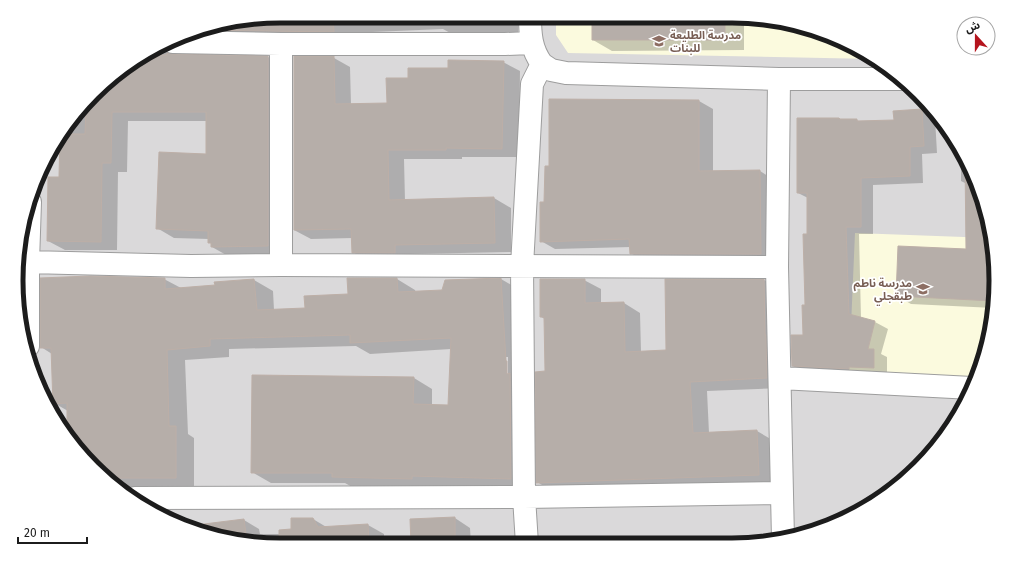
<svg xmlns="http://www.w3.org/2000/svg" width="1012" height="561" viewBox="0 0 1012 561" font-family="'Fira Sans','Noto Sans Arabic',sans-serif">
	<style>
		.residential { fill: #dad9da }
		.education { fill: #fbfade }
		.shadow { fill: #0003; fill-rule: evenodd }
		.building { fill: #b6aea9; stroke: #bdafa7 }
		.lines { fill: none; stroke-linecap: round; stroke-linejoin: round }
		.minor-casing { stroke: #9d9d9d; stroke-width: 24 }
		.minor { stroke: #fff; stroke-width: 22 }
		.labels { text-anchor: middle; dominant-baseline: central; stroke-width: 3.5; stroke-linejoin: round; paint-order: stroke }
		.education-label { font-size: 11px; font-weight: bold; fill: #785e54; stroke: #fff; text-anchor: start }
		.rim { fill: none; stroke: #1c1c1c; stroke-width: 5 }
	</style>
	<rect width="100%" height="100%" fill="#ede9e3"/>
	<!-- residential -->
	<path class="residential" d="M281,16l468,1 51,8 64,27 42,30 35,38 28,44 18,48 8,51 -1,52 -12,51 -22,47 -41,54 -41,34 -61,30 -51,12 -503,1 -51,-8 -64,-27 -67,-54 -45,-73 -19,-84 8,-86 36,-79 59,-62 76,-41z"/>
	<!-- education -->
	<path class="education" d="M556,16l193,1 51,8 64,27 10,7 -306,-6 -12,-18z
		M855,233l136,5 4,25 -1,52 -12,51 -6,12 -127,-5z"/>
	<!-- shadow -->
	<path class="shadow" d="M280,16h238v18h-66l-9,-5 -94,4v7l-173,12 1,4 91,1 16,10v188l-56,1 -16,-9v-3l-3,-2v-3l-35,-1 -17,-10 50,-73v-34h-79l-1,51h-9l-1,78h-52l-17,-9 12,-63v-44l60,-63 76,-41z
		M593,16l143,1 8,4v29l-132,1 -19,-11z
		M334,58l16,9 1,38 37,-1 21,-25 40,-10 54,-7 17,9 -1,86h-57v2h-58l1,42 89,-3 17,10v44l-100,2v8h-42l-16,-10v-14l-42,1 -17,-9z
		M550,100l149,1 14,8v63l47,-1 14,9 1,82h-130l-14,-9v-6l-76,2 -14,-8 9,-74z
		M922,110l13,8 2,35 -15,1 1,29 -50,2v49h-14l2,84 14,4 13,7 -7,25 6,3v18l-81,-2 -13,-7 11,-30 4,-101v-37l-10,-5 44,-73h15l3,2 35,-1z
		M961,152l8,12 18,48 8,51 -1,45 -83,-4 -14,-8 70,-46v-66l-6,-3z
		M164,279l17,9 35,-2v-3l38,-3 19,11 1,19 32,-1 91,-30 18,11 1,3 27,-2 58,-12 19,11 10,199 -178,-2 -7,-4h-74l-19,-11 162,-94 18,11v16l17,1 2,-57 -81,5 -14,-8 -127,3v8l-44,3 3,74 6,4v50l-71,1 -42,-34 -13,-44 -14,-8 -2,-49 -11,-7zM506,357h2v22h-2z
		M584,280l17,9v15l23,-1 16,10 1,39 26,-1 97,-71 17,10 2,98 -76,3 2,42 48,-2 17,10 1,43 -221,8 -17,-10 9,-110 -1,-53 -4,-2z
		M455,518l15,10 1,16h-59z
		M313,519l15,9 40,-3 16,9v10h-121l-51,-8 -22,-9 54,-7 15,9 1,5h32z"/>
	<!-- building -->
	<path class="building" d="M280,16h53l1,16 -138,-2z
		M592,16l133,1v23h-133z
		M167,53l6,1 95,2v190l-57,1v-4h-3v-12l-52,-2 3,-77 47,2v-42h-94l-1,51h-9l-1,79 -54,-1 1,-64h11l1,-43h25l1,-27 34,-36 30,-16h17z
		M294,56h40l1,48 52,-1 -1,-25h22v-10h40v-8l56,1 -2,88 -56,-1v2h-58l1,50 105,-3 1,46 -100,2v8h-43l-1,-24 -57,1z
		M549,99l150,1v71l61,-1 1,84h-131l-1,-15 -89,3v-40h4l1,-36h4z
		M922,109l2,37 -14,1v29l-49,2v49h-15l3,87 26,7 -7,28h6v19l-25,-1v2l-57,-3 -1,-31h12l-1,-30h3l-2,-71h4v-41h-10v-75h42l1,1h17v2l37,-1 -1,-9z
		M965,160l4,4 18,48 8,51 -1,38 -98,-5 2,-50 68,3z
		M90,276l75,2v11l50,-4 -1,-3 40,-3 3,31 48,-2 -1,-12 44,-2 -1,-16h50l1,14 44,-2 3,-10 56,-2 5,83h1v13l3,-1 1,106 -99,-3v3l-80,-2v-4h-81l1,-98 162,2 -1,27 35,1 3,-67 -101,5v-8l-140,4v7l-43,4 2,76h7v52h-66l-29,-23 -14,-23v-29l-14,1 -2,-56h-11v-70z
		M540,279h45v24l39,-1 1,50 41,-2 -1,-71h99l1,56h1l1,43 -77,4 3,51 64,-3 2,45 -223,8 -1,-111 10,-1 -1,-54h-4z
		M455,517v27h-44l-1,-25z
		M291,518h22l5,9 50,-3 1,20h-90v-14l12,-1z
		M244,519l3,23 -35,-6 -24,-10z"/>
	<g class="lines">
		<!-- minor casing -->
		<g class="minor-casing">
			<path id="minor" d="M173,42l108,2h224l26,-1
				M281,44v221
				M542,64l9,6 15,3 213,6h123
				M779,79l-2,188 6,272
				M28,262l163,4 90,-1 496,2
				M28,346v-84l2,-60
				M780,378l192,10
				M135,498l389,-1 257,-4
				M527,544l-3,-47 -2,-231 10,-182 10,-20c-11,-15 -12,-30 -12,-48"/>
		</g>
		<!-- minor -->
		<use href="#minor" class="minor"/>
	</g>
	<!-- icons -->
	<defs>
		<g id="school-bare" transform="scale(1.08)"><path d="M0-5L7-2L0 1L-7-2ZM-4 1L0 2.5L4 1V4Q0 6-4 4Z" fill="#8d6e63" stroke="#fff" stroke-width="2.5" paint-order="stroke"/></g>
	</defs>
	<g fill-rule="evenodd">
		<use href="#school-bare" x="659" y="41"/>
		<use href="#school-bare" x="923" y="289"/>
	</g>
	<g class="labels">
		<!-- education labels -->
		<g class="education-label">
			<text x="670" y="35">مدرسة الطليعة<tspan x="670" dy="13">للبنات</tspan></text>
			<text x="912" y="283" text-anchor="end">مدرسة ناطم<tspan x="912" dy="13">طبقجلي</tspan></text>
		</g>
	</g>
	<!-- crop -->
	<path d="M0 0H1012V561H0ZM280 23H732A257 257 0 0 1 989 280V281A257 257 0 0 1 732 538H280A257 257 0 0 1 23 281V280A257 257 0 0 1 280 23Z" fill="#fff" fill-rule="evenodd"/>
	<path class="rim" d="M280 23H732A257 257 0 0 1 989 280V281A257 257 0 0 1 732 538H280A257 257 0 0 1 23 281V280A257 257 0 0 1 280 23Z"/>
	<!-- north arrow -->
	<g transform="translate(976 36) rotate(339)"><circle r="19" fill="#ffffff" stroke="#a4a4a4"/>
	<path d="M0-3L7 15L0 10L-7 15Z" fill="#b5141d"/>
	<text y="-6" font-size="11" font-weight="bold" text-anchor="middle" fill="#1c1c1c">ش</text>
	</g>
	<!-- scale -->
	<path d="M18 537v6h69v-6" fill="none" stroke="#1c1c1c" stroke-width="2"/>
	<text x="24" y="537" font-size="12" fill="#1c1c1c" stroke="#ffffff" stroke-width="3" paint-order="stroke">20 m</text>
</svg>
